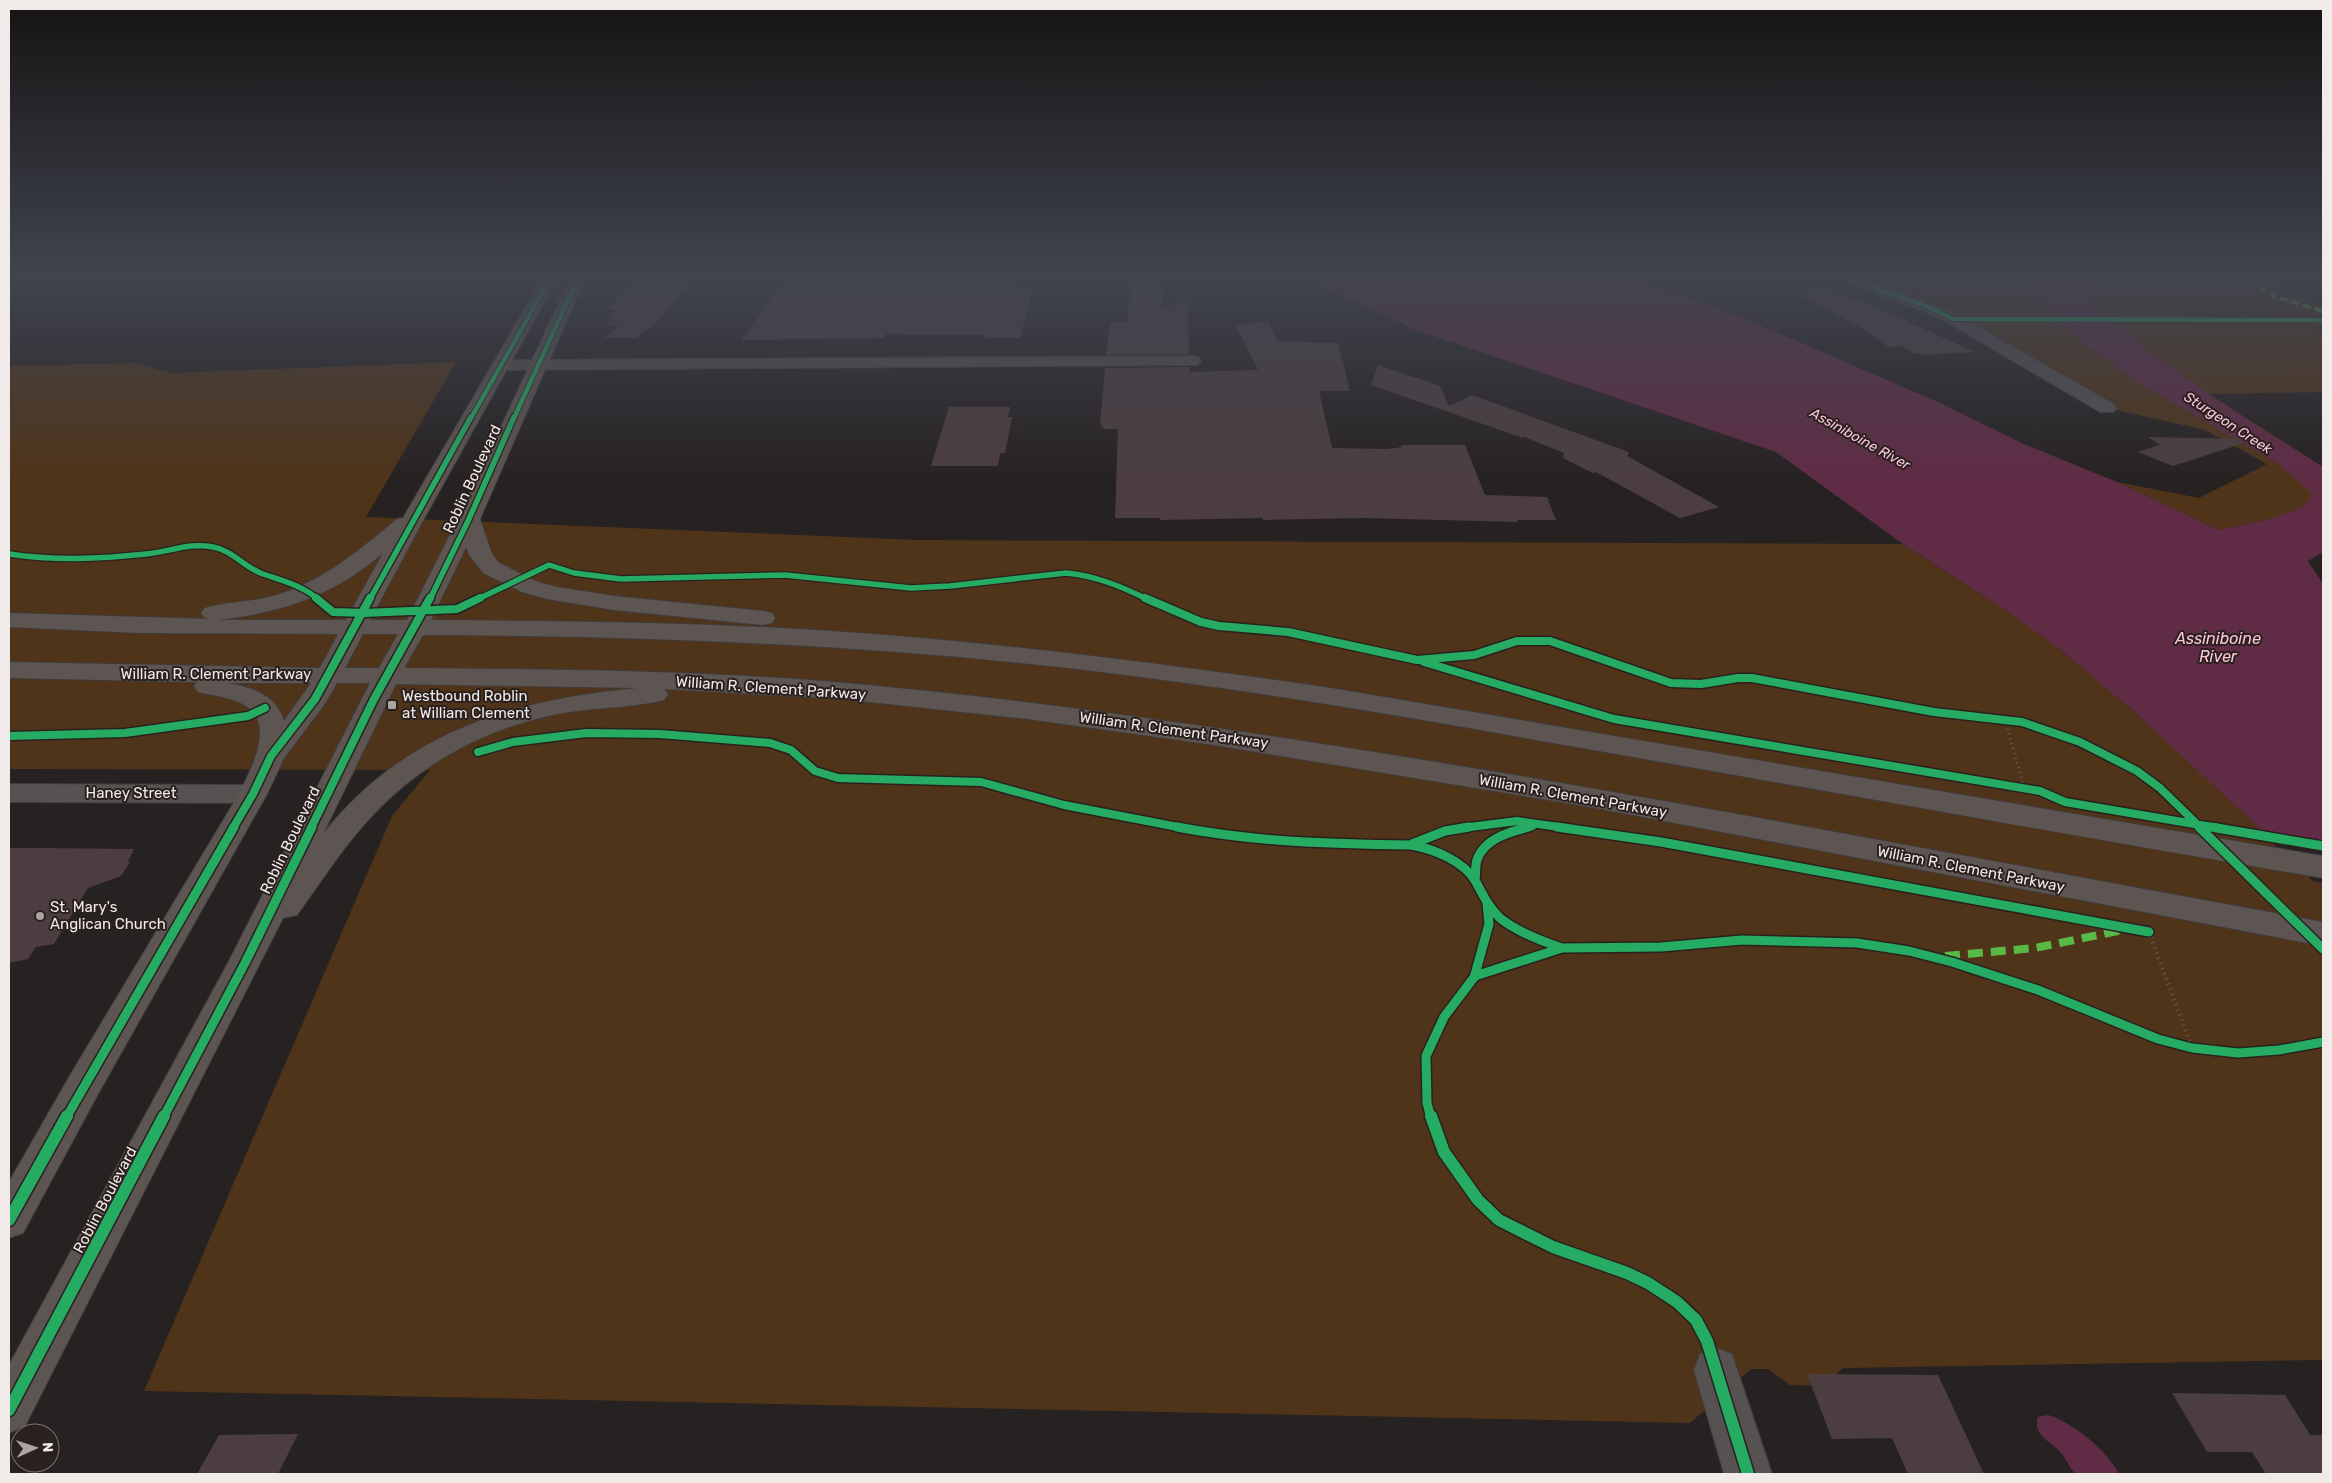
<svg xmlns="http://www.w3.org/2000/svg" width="2332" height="1483" viewBox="0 0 2332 1483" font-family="Rubik,sans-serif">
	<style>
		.green { fill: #4f3419 }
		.water { fill: #602c45 }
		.pier { fill: #272222 }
		.building { fill: #4c3e40 }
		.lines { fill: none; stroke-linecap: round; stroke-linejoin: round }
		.minor-casing { stroke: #413c3c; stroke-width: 2 }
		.secondary-casing { stroke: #413c3c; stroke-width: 2 }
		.path-far1 { stroke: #625f5e; stroke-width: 3; stroke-dasharray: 1 4; stroke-linecap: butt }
		.path { stroke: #625f5e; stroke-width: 4; stroke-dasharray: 1 4.5; stroke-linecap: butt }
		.minor { fill: #555251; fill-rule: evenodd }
		.secondary { fill: #5d5552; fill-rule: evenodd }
		.quiet-far1 { stroke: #58b947; stroke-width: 4; stroke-dasharray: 8 4; stroke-linecap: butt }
		.quiet { stroke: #58b947; stroke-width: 8; stroke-dasharray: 15 8; stroke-linecap: butt }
		.cycleway-far4-casing { stroke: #2a211f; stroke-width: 6 }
		.cycleway-far3-casing { stroke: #2a211f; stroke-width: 8 }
		.cycleway-far2-casing { stroke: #2a211f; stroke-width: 11 }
		.cycleway-far1-casing { stroke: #2a211f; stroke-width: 12 }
		.cycleway-casing { stroke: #2a211f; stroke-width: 15 }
		.cycleway-far4 { stroke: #26ab63; stroke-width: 4.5 }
		.cycleway-far3 { stroke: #26ab63; stroke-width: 5.5 }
		.cycleway-far2 { stroke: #26ab63; stroke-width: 8 }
		.cycleway-far1 { stroke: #26ab63; stroke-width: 9 }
		.cycleway { stroke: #26ab63; stroke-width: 12 }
		.poi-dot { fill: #aaa4a3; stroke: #2a211f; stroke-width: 2 }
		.labels { text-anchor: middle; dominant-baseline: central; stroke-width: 4; stroke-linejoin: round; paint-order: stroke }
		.far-water-label { font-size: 14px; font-style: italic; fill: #fdc4dc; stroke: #2a211f }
		.street-label { font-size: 15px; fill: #f0eae9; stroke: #2a211f }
		.poi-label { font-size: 15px; fill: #f0eae9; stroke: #2a211f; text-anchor: start }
		.water-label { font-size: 16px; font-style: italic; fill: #fdc4dc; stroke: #2a211f }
	</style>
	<rect width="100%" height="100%" fill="#272222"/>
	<!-- green -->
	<path class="green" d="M1836,274h487v9h-50l50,26v17l-9,1 9,5v60l-114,2 114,73v66l-49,-15 -55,12 -102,-48 82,16 68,-34 -62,-34 -98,-22 -154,-89z
		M456,362l-90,155 551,23 986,4c52,34 106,66 155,104 93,74 178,158 265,239v473l-480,8 -21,18 -32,-1 -22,-16h-17l-61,54 -1546,-32 248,-575 38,-46 -421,-1v-403l125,-3 37,10z"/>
	<!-- water -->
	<path class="water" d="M1296,274h329l111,41 204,88 84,41 93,38 102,48 55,-12 31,-12 7,-13 -35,-30 -142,-82 -76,-58 -24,-31 1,-18h57l-5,27c73,64 152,115 235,166v85l-15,9 15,23v303l-186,-173 -80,-67 -56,-40 -98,-63 -127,-92 -360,-122z
		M2048,1415c23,6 61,37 71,59h-44c-5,-6 -8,-13 -13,-20 -9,-12 -30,-18 -24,-37z"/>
	<!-- pier -->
	<path class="pier" d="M2258,830l65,11v42l-10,-2z"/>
	<!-- building -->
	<path class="building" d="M641,274h58l-49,55h-5l-8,9h-32l13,-13h-12l5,-6h-5l10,-10 -10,1z
		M788,274l156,2 76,8 -2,4h15l-13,50h-35l1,-3 -100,-1 -2,4 -143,2z
		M1132,274h24v8h6v26l26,-8 1,54 -83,1 4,-33h17z
		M1811,284l49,18 2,-1 113,51 -50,3 -13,-2 -10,-7 -13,1 -32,-22 -52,-26z
		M1268,322l10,19 60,2 12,48h-31l13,57 55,1 15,-2 -1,-2h64l20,50 62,2 9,23h-39l1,2 -154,-4 -101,2v-2l-103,2v-2h-45l3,-89h-14l-4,-6 5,-55 84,-1 1,5 68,-2 -23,-46z
		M1378,365l62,21 9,20 23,-11 157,57 -2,4 92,51 -39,11 -84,-46 -3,1 -30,-15 1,-5 -42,-17 1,2 -152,-53z
		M949,407h61l-2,10h4l-7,36h-5l-2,13h-67z
		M2148,437l95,2 1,4 -71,23 -35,-14 22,-7z
		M9,848h29l96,1 -6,12 2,1 -9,14 -33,12 -34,56 -18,3 -8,12 -19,4z
		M1807,1374l131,1 46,99h-76l-16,-36 -60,1z
		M2172,1393l113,2 25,40h13v39h-57l-14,-22h-45z
		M298,1434l-20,40h-81l22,-39z"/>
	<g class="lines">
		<!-- minor casing -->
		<g class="minor-casing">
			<path id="minor" d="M1829,274h22l99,37 164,93 2,4 -2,4h-14l-162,-95 -107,-40z
				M1192,356l6,1 3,4 -3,4 -697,5 -6,-1 -3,-4 3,-4 6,-1z
				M9,784l244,1 10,2 4,7 -4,7 -10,2 -244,-1z
				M1716,1348l16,6 40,120h-48l-30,-104 6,-16z"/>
		</g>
		<!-- secondary casing -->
		<g class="secondary-casing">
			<path id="secondary" d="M545,274h15l-135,243 -55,103h37l51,-101 114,-245h15l-107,245 12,35 7,9 39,19 19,5 57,9 149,15 9,2 3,5 -3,5 -9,2 -149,-15 -67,-11 -25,-7 -39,-19 -13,-17 -4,-9 -35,73c133,1 266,2 399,11 168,11 335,33 501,57l992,168v22c-247,-41 -494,-87 -741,-130 -168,-30 -335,-59 -505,-79 -218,-25 -435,-33 -654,-34l-19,33c140,1 280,2 419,13 165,14 329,37 493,62 337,52 672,118 1007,179v24l-738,-140 -371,-61 -186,-26 -186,-20 -178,-10 4,5 -4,6c-37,9 -78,7 -116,16 -67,15 -132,51 -178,102 -28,30 -49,64 -73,97l-14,3 -258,508 -16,7v-68l219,-402 142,-280h-33l-13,22 -40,53 -17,36 -169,300 -75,139 -14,5v-56l63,-110 167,-278c11,-23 37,-69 7,-88 -14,-9 -32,-10 -48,-14l-4,-6 3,-4 -188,-4v-16l311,6 18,-34 -200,-1 -129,-6v-14l201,6 -5,-1 -4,-5 4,-5c22,-6 46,-6 68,-12 50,-14 85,-45 124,-77l6,-1zM383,553l-37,67h-128c65,-8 115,-24 165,-67zM363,634h35l-19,34h-34zM229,683h82l-27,38c-8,-26 -31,-33 -55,-38zM396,684l242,4c-126,12 -234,44 -315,146z"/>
		</g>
		<!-- path-far1 -->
		<path class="path-far1" d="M2005,719l19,69"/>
		<!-- path -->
		<path class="path" d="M2149,932l43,116"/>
		<!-- minor -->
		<use href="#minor" class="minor"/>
		<!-- secondary -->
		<use href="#secondary" class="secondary"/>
		<!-- quiet-far1 -->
		<path class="quiet-far1" d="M2239,274l34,22 50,15"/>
		<!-- quiet -->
		<path class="quiet" d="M1945,956l90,-8 88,-18"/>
		<!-- cycleway-far4 casing -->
		<g class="cycleway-far4-casing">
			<path id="cycleway-far4" d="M1836,274l93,33 24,12 370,1
				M471,418l82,-144
				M514,418l66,-144"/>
		</g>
		<!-- cycleway-far3 casing -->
		<g class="cycleway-far3-casing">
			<path id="cycleway-far3" d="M9,554c46,7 90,5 137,0 23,-2 44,-12 67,-7 19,3 32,21 50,27 20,7 38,11 55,25
				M370,599l101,-182
				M430,599l39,-80 45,-102
				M478,599l71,-34 25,8 47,6 164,-4 126,13 39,-2 116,-13c30,3 54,13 81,26"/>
		</g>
		<!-- cycleway-far2 casing -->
		<g class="cycleway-far2-casing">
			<path id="cycleway-far2" d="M316,598l17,14 31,1 93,-4 23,-11
				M1145,598l56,24 18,4 69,6 129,28 57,-5 43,-14h33l121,42 30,1 37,-6h14l182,34 88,10 58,20 57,29 23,17 41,40
				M1424,662l190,57 426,72 25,11 153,26
				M9,736l116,-3 123,-17 17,-8
				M478,752l35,-10 73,-9 74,1 110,9 21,7 24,21 23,7 143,4 83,23 119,23
				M233,828l20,-34 18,-38 44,-57 55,-101
				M311,828l63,-129 56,-101
				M1462,828l55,-7 49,7
				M1524,828l8,-2"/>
		</g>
		<!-- cycleway-far1 casing -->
		<g class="cycleway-far1-casing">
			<path id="cycleway-far1" d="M1177,827c78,15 155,17 234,18 23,4 53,16 65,37 7,13 13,26 24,36 17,14 41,23 62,30
				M1557,827l104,15 488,90
				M2199,827l124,122
				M2211,827l112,19
				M1412,844l33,-13 24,-4
				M1475,880c1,-6 0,-14 2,-20 7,-21 32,-28 52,-33
				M1474,978l15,-54 -2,-21
				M66,1118l168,-291
				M163,1118l82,-155 67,-136
				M1431,1118l-4,-15 -1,-47 18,-39 31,-41 87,-28 99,-1 81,-7 115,3 52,8 43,11 86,28 120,49 34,9 46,5 41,-3 44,-8"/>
		</g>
		<!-- cycleway casing -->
		<g class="cycleway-casing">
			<path id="cycleway" d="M1431,1116l13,36 34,48 21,20 54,27 74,26 21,10 29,19 19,18 11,21 41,133
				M9,1220l58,-104
				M9,1410l155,-294"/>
		</g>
		<!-- cycleway-far4 -->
		<use href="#cycleway-far4" class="cycleway-far4"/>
		<!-- cycleway-far3 -->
		<use href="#cycleway-far3" class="cycleway-far3"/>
		<!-- cycleway-far2 -->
		<use href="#cycleway-far2" class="cycleway-far2"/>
		<!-- cycleway-far1 -->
		<use href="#cycleway-far1" class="cycleway-far1"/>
		<!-- cycleway -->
		<use href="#cycleway" class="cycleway"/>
	</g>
	<!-- sky -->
	<linearGradient id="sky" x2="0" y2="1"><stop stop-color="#151313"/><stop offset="0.57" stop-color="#41444f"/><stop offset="1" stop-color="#41444f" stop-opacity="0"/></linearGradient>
	<rect width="2332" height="482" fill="url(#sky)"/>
	<!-- markers -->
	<g class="poi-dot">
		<rect x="387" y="700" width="10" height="10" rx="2.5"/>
		<circle cx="40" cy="916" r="5"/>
	</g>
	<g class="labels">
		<!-- far-water labels -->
		<g class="far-water-label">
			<text transform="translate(2228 423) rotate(33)">Sturgeon Creek</text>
			<text transform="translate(1860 439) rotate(29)">Assiniboine River</text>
		</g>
		<!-- street labels -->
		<g class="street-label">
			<text transform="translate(472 479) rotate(-65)">Roblin Boulevard</text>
			<text x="216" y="674">William R. Clement Parkway</text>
			<text transform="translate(771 688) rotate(4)">William R. Clement Parkway</text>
			<text transform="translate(1174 730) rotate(8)">William R. Clement Parkway</text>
			<text x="131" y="793">Haney Street</text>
			<text transform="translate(1573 796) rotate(10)">William R. Clement Parkway</text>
			<text transform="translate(290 840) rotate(-64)">Roblin Boulevard</text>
			<text transform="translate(1971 869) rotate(11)">William R. Clement Parkway</text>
			<text transform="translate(105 1200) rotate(-62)">Roblin Boulevard</text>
		</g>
		<!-- poi labels -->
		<g class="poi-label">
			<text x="402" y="696">Westbound Roblin<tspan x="402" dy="17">at William Clement</tspan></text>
			<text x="50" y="907">St. Mary's<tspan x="50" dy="17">Anglican Church</tspan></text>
		</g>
		<!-- water labels -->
		<g class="water-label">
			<text x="2218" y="638">Assiniboine<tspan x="2218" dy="18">River</tspan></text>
		</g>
	</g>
	<!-- border -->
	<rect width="2332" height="1483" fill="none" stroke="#f0eae9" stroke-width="20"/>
	<!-- north arrow -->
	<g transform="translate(35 1448) rotate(87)"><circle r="24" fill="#2a211f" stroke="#797170"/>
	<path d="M0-4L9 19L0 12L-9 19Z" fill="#aaa4a3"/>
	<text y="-8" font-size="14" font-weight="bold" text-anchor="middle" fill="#f0eae9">N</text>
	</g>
</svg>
